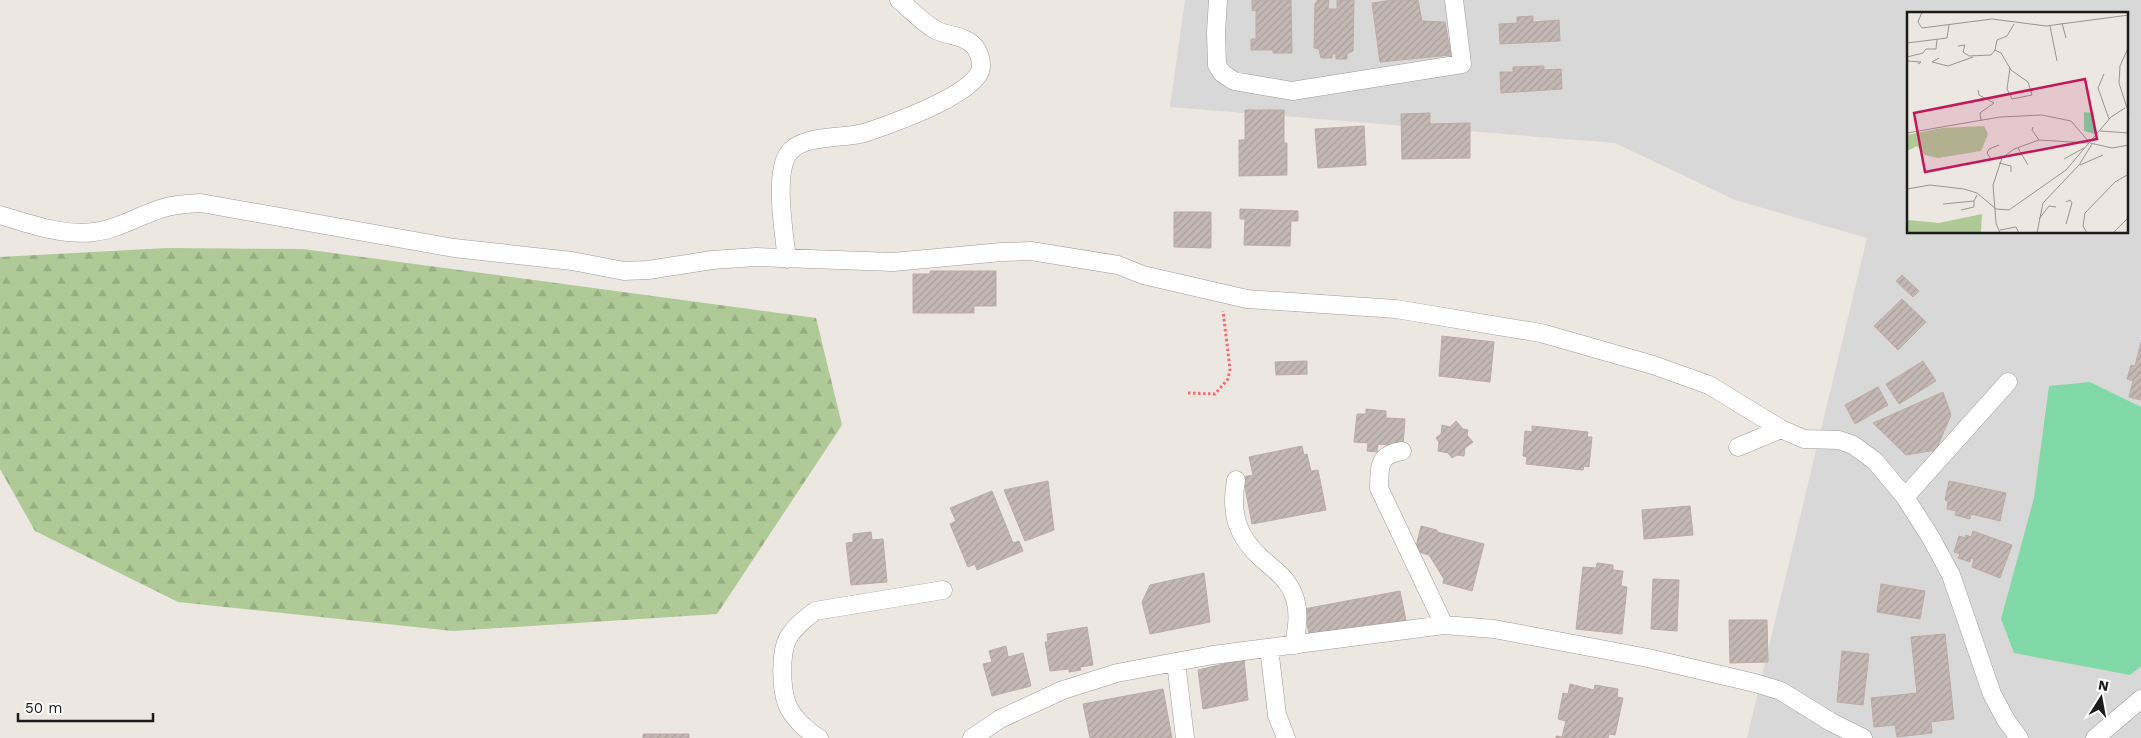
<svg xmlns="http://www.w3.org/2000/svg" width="2141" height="738" viewBox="0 0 2141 738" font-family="'Work Sans',sans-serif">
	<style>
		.residential { fill: #d9d8d8; fill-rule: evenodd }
		.forest { fill: url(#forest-firs) }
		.pitch { fill: #81d9a7 }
		.building { fill: url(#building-hatch); stroke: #bdaba4 }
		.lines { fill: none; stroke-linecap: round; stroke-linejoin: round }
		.street-casing { stroke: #9c9c9c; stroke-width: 19 }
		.path { stroke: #f46b75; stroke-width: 3; stroke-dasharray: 2.5 2.5; stroke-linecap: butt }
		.street { stroke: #fff; stroke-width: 18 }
		.inset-road { fill: none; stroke: #989592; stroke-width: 1 }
		.view { fill: #c2185b; fill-opacity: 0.15; stroke: #c2185b; stroke-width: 2.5 }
		.inset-edge { fill: none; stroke: #1b1b1b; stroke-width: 2.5 }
	</style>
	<defs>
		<pattern id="forest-firs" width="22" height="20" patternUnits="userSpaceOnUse" patternTransform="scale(1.25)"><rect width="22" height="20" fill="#afca97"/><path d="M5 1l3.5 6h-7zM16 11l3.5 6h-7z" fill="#96ad82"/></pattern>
		<pattern id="building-hatch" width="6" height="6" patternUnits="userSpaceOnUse" patternTransform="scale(1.25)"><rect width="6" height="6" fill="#c4b8b5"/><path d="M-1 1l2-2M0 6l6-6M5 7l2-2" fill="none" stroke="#a89e9b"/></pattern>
	</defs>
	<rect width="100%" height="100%" fill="#ece7e1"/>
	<!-- residential -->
	<path class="residential" d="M1185,0h956v738h-394l120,-500 -132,-38 -120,-57 -445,-36zM1908,14h219v218h-219z"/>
	<!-- forest -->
	<path class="forest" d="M167,248l136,1 513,69 26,107 -125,189 -264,17 -275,-29 -143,-71 -35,-62v-212z"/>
	<!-- pitch -->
	<path class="pitch" d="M2090,382l51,25v259l-11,9 -116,-22 -13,-34 33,-121 15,-112z"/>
	<!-- building -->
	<path class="building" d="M1252,0h39l1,53h-19v-3h-22v-11h5v-29l-4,1z
		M1317,0h12l-1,9h9v-9h17l-1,51 -6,3v5h-11v-5h-4v4h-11l-2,-9 -5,-1 1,-45h2z
		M1393,0h25l4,21 23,1 6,33 -71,7 -8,-59z
		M1533,16v6l26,-2 1,21 -60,3 -1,-20 18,-1v-6z
		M1544,66v4l17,-1 1,20 -61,4 -1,-21h13v-5z
		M1245,110h39v33h3v32l-48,1v-36h6z
		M1430,113v11l40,-1v35l-68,1 -1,-45z
		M1364,126l2,39 -48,3 -3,-39z
		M1240,209l58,2v10h-7l-1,25 -46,-1 1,-26h-5z
		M1174,212h37v36l-37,-1z
		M930,271h66v35h-22v7h-61v-39h17z
		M1902,275l17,16 -6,6 -17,-16z
		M1902,299l24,23 -28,28 -24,-24z
		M1442,336l52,6 -4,40 -51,-6z
		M2141,342v58l-12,-3 4,-16 -6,-2 4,-14 4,1z
		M1307,361v13l-31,1 -1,-13z
		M1923,361l13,20 -37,23 -13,-20z
		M1878,387l10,18 -33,19 -10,-19z
		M1943,392l8,23 -15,35 -30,5 -33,-32z
		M1366,409l20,2v7l19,1 -2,27 -25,-2 -1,8 -10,-1 1,-8 -14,-1 3,-28h9z
		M1456,421l7,8 5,1 -1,5 6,7 -8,6 -1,8 -7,-1 -5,3 -4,-5 -10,-2 1,-9 -3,-4 5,-4 1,-9 8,2z
		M1532,426l56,6 -1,5h5l-3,30 -5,-1 -1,4 -57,-6 1,-7 -4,-1 2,-25 7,1z
		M1302,446l2,9 3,-1 4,17 7,-1 8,40 -74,14 -9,-47 10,-2 -4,-18z
		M1048,481l6,49 -29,11 -21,-51z
		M1949,481l57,12 -6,28 -29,-7 -1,5 -15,-4 1,-4 -9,-2 1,-8 -3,-1z
		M992,491l21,52 6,-2 4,10 -46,19 -2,-6 -7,3 -18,-43 6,-3 -6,-13z
		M1690,506l3,29 -49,4 -2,-29z
		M1421,526l16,4v2l47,12 -12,47 -29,-8 1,-4 -15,-24 -14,-4z
		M1973,531l39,14 -12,33 -28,-11 2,-8 -3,-1 -1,4 -12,-4 2,-4 -6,-2 5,-16 6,2 1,-3 5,2z
		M871,532l1,8 11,-1 4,43 -36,3 -5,-42 7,-1v-8z
		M1597,563l16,2v5l10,1 -2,15 6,1 -5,47 -46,-5 7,-62 13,1z
		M1204,573l6,49 -60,12 -8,-32 8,-17z
		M1653,579l26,1 -2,51 -26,-2z
		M1881,584l44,7 -5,28 -43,-7z
		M1400,591l6,29 -96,19 -6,-30z
		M1729,620h38l1,42 -38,1z
		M1087,627l6,38 -13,2 1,3 -12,2v-3l-19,2 -5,-29h3l-1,-8z
		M1945,634l9,85 -23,3 1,11 -35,4 -2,-12 -21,2 -3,-29 46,-5 -6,-56z
		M1006,646l2,11 15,-4 8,33 -39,10 -9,-32 9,-2 -3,-11z
		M1842,651l27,3 -6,51 -26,-3z
		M1244,659l4,41 -45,9 -5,-39z
		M1570,684l24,6 1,-5 23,4 -1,8 6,1 -8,37 -6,-1 -1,4h-52v-2l6,1 4,-16 -8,-2 5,-26 5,1z
		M1163,689l9,49h-82l-7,-34z
		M643,734h46v4h-46z"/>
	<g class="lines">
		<!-- street casing -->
		<g class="street-casing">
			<path id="street" d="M1218,0l-2,32 1,33 5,8 12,8 58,10 170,-27 -8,-64
				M0,215c30,9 62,21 94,17 20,-2 39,-13 58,-20 16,-7 32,-8 49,-9l253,45 118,13 52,10 24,-1 64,-10 44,-3 137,5 109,-10 29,-1 87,14 25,10 104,24 149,10 145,24 112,32 56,20 72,44 23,10 35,1 14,5 22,16 30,36 26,41 20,37 41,119 14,26 13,18
				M787,259c-3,-26 -13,-84 1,-105 13,-20 55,-15 76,-21 27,-9 98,-34 114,-58 6,-8 2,-21 -3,-28 -11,-13 -28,-10 -41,-18 -13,-8 -24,-20 -35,-29
				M1738,447l43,-18
				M1402,451c-25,4 -22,16 -23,37l65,137
				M1236,480c-6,34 1,56 26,79 13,11 26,20 32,37 6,16 3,33 0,49
				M1905,497l103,-115
				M1269,648l8,67 9,23
				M1176,662l9,76
				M819,738c-11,-6 -27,-21 -32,-34 -6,-16 -7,-51 1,-66 7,-12 17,-19 27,-27l128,-21
				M972,738l28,-19 63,-29 54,-17 96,-18 231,-30 50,4 154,29 107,25 26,8 50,31 32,16
				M2095,738l46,-39"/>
		</g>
		<!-- path -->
		<path class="path" d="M1188,393l27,1 13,-15 2,-10 -7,-58"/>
		<!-- street -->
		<use href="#street" class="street"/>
	</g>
	<!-- overview -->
	<g transform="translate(1907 12)">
		<rect width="221" height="221" fill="#ece7e1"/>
		<path d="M77,114l4,8 -7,17 -43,7 -13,-3 -8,-9 -10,5v-16l35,-7zM75,202l-1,19h-74l1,-13 31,3z" fill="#afca97"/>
		<path d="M177,100l10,1 1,21 -11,-3z" fill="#81d9a7"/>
		<path class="inset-road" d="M15,0l-4,10 4,6 70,-9 54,7 83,-11M155,11l4,15M143,14l7,35M0,31l40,-5 2,-13M51,34l7,-1 -2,7 6,4 22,-1 4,-5 6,3 10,17 17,12 4,13 -20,4 -5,-10 3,-21M222,34l-9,20 -1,17 10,31M88,38l2,-10 10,-4 7,-12M0,45l16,-4 3,-4h10l1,-10M32,46l-7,4 16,4 25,-9M0,49l14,1 -3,2M197,62l-6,14 11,31M71,78l1,5 15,8 -14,10 1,8M126,115l-1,3 7,10M193,119l29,2M0,121l93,-16 42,-2 29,6 19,22 22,5 17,-3M92,133l-10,4 -2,4 4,6 10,-1M111,136l10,17M157,147l20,-11M92,151l12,3v6M173,153l23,-10M0,177l23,-4 34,4 13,4 19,16 13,1 57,-40 45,-53 14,-9M36,192l31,-3 3,-6M54,198l13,-3v-6M132,207l10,-13 7,1M159,212l6,-21 -2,-3 -4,2M93,218l16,-3 3,6M93,221l-4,-10 -3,-38 9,-27 12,-9 25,-9 50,3M130,221l6,-30 36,-38 13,-21M180,221l-4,-7 2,-13 30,-31 14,-8M206,221l16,-16"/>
		<path class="view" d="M178,67l12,60 -172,33 -11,-59z"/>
		<rect width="221" height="221" class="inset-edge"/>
	</g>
	<!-- north arrow -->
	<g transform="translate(2101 698) rotate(11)" stroke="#ffffff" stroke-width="4" paint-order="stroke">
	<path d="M0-4L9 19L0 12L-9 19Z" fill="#1b1b1b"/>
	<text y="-8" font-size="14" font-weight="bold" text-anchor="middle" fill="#1b1b1b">N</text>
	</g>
	<!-- scale -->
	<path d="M18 713v8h135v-8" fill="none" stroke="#1b1b1b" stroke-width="2.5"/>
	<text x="25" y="713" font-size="15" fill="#1b1b1b" stroke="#ffffff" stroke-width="4" paint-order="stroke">50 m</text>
</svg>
